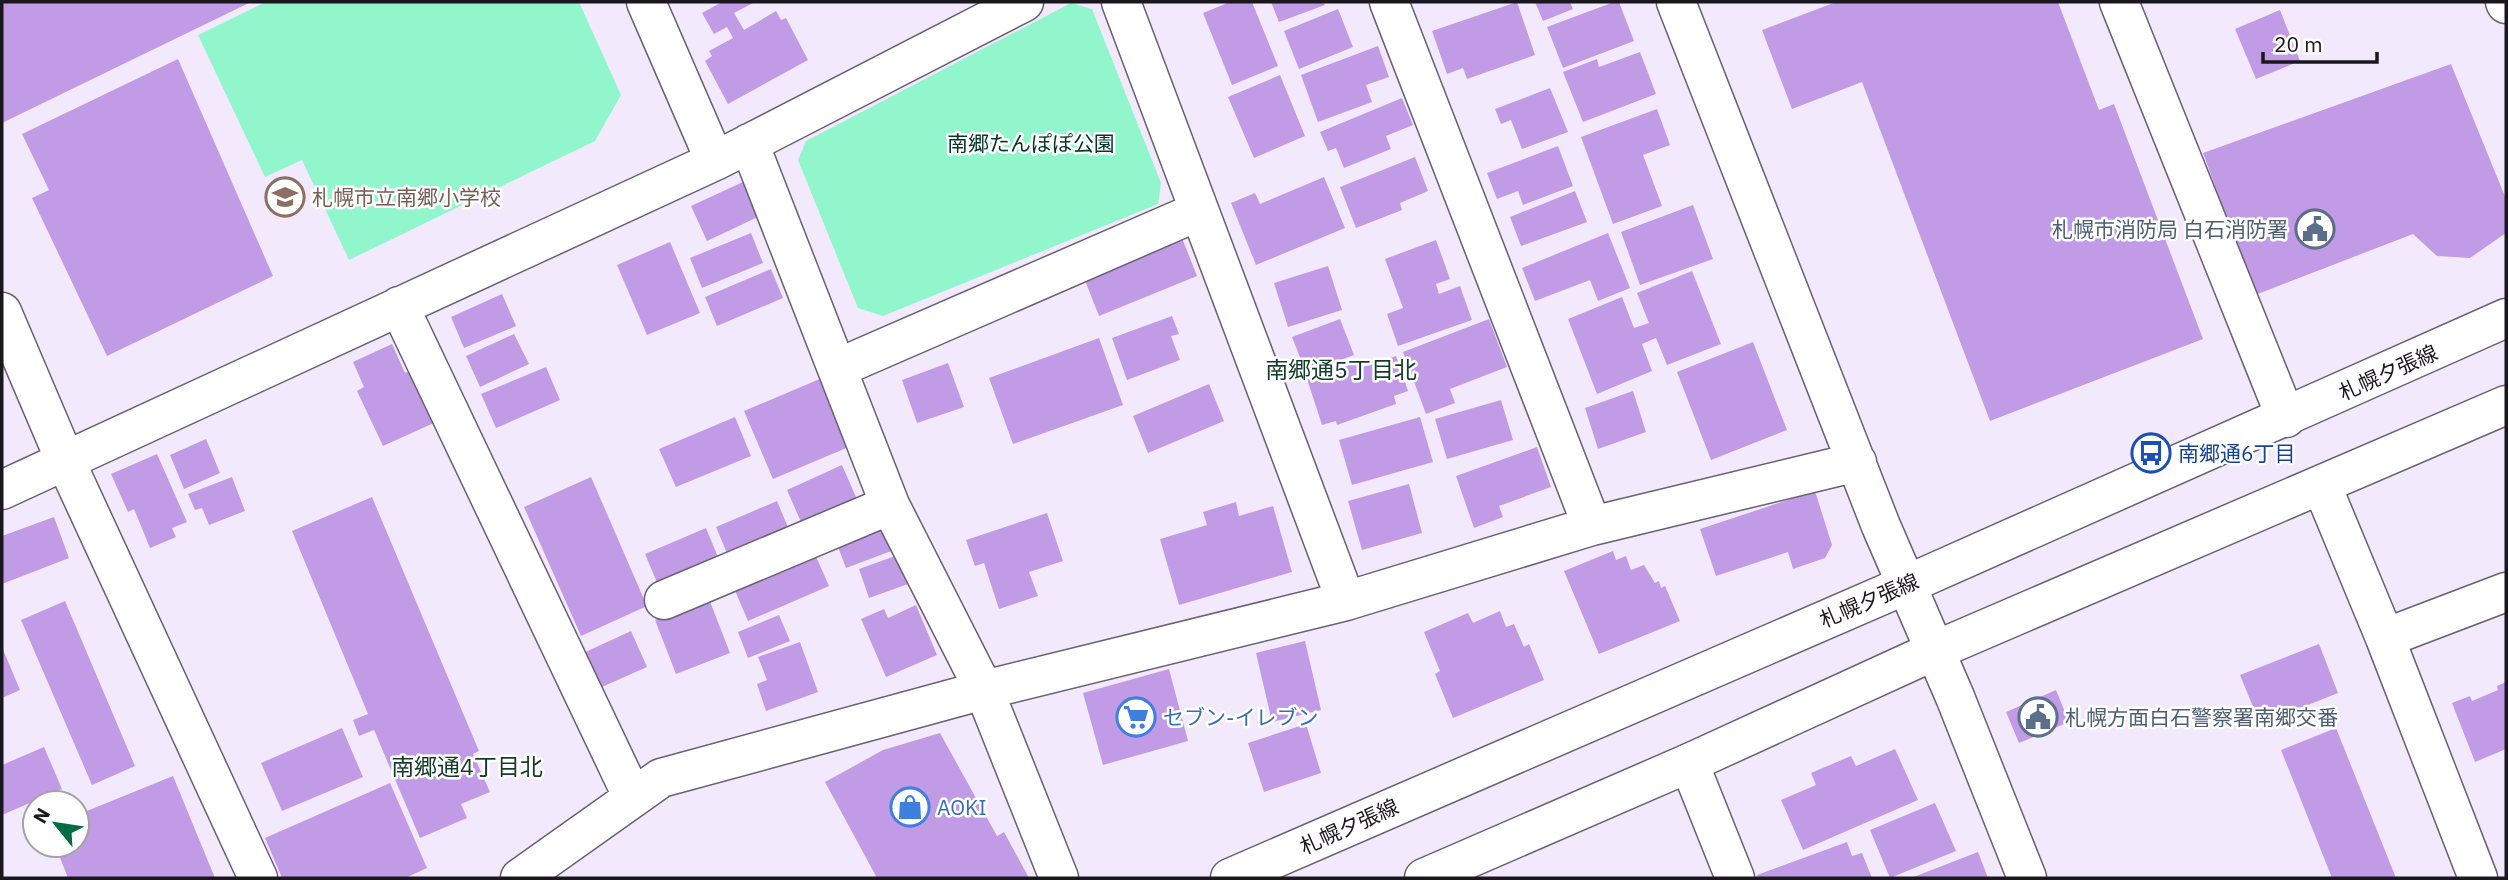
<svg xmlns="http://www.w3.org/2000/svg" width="2508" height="880" viewBox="0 0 2508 880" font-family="'IBM Plex Sans','Noto Sans JP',sans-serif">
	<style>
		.green { fill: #91f6cb }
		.building { fill: #c29be7 }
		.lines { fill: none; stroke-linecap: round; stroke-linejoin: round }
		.minor-casing { stroke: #696072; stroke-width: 41 }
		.major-casing { stroke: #696072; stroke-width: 41 }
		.minor { stroke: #fff; stroke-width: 38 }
		.major { stroke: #fff; stroke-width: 38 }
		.labels { text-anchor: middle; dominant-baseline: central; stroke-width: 5; stroke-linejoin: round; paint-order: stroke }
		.park-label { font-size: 21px; fill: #053525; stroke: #fff }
		.education-label { font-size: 21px; fill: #785e54; stroke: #fff; text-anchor: start }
		.service-label { font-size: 21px; fill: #4e5e75; stroke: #fff; text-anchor: end }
		.street-label { font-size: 21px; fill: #1b171e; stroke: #fff }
		.transit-label { font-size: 21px; fill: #164399; stroke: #fff; text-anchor: start }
		.shop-label { font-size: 21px; fill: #366cbe; stroke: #fff; text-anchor: start }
		.neighbourhood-label { font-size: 23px; fill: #113c27; stroke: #fff }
	</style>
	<rect width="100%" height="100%" fill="#f2e9fd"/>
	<!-- green -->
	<path class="green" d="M266,2h313l42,93 -26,46 -246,119 -47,-100 -37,17 -67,-142z
		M1071,3l21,6 69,174 -3,21 -275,112 -25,-8 -60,-148 8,-19z"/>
	<!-- building -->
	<path class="building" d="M2,2h249l-249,121z
		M722,2h33l-21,11 10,17 32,-19 5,9 5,-2 22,42 -80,44 -23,-43 7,-5 -3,-5 24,-13 -6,-11 -13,7 -12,-21z
		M1230,2h22l26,64 -46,19 -29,-72z
		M1271,2h52l2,3 -46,17z
		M1517,2l18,53 -68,24 -4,-11 -16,6 -15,-43z
		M1535,2h35l3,7 -30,12z
		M1614,2h5l15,39 -71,27 -16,-41z
		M1836,2h222l41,108 15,-6 89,235 -213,82 -128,-339 -70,27 -30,-79z
		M1338,9l15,38 -54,22 -15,-38z
		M2280,10l20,51 -44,18 -21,-50z
		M1378,46l11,31 -23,8 6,17 -54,20 -17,-47z
		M1640,52l16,42 -73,28 -20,-50 34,-13 2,8z
		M178,59l95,217 -166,80 -75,-158 17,-8 -27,-56z
		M2451,64l55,135v34l-36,25 -33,-2 -24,-22 -158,61 -52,-142z
		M1280,75l25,61 -51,22 -26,-61z
		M1550,88l18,44 -46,17 -11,-29 -10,4 -6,-15z
		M1402,98l11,27 -27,11 5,13 -47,19 -8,-20 -8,3 -8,-19z
		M1657,109l13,36 -27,10 19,51 -49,18 -32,-87z
		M1558,146l15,40 -50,19 -5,-14 -21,8 -10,-26z
		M1415,157l13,34 -28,12 2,7 -46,18 -16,-41z
		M1324,177l21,51 -89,37 -25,-62 24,-10 5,11z
		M745,181l15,35 -53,25 -16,-35z
		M1575,191l12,31 -66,24 -11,-29z
		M1693,205l20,54 -73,26 -19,-53z
		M751,233l12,30 -61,25 -12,-30z
		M1608,233l22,55 -32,13 -8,-21 -55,21 -13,-33z
		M1182,238l15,38 -98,40 -15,-38z
		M1436,240l14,39 -14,5 3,10 21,-8 12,34 -74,26 -11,-32 16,-6 -18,-49z
		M670,242l30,71 -53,22 -30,-70z
		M1328,266l14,44 -54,17 -14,-44z
		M771,269l12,29 -66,28 -12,-29z
		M1692,271l29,73 -54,21 -11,-27 -14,6 10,27 -55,23 -29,-75 54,-22 12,31 15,-5 -12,-30z
		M502,294l14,32 -52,22 -13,-31z
		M1172,316l7,18 -8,2 9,24 -53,20 -15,-42z
		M1340,319l14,36 -48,18 -14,-36z
		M1489,319l18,48 -57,22 5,14 -29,11 -23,-62z
		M514,334l15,30 -49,23 -14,-31z
		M1099,338l24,67 -110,39 -24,-66z
		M1753,342l34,88 -76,30 -34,-88z
		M392,344l13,29 7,-3 24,52 -53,24 -26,-55 7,-4 -11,-25z
		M1396,356l12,35 -14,5 2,8 -59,21 -1,-4 -14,4 -15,-46 51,-17 2,6z
		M948,363l16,44 -47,16 -15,-43z
		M546,367l14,33 -64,28 -15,-34z
		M822,378l29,68 -78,33 -29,-68z
		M1209,384l15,37 -76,32 -15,-37z
		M1633,391l13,41 -48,17 -13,-41z
		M1501,400l12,40 -66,19 -12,-40z
		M735,417l16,39 -75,31 -17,-38z
		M1420,417l13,45 -81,23 -13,-45z
		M206,439l14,34 -36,16 -14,-34z
		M1537,447l14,40 -52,19 4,11 -29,11 -18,-52z
		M157,454l30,68 -15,6 4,9 -26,11 -16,-39 -6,3 -17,-38z
		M842,465l17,39 -55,25 -17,-39z
		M232,477l13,34 -36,14 -7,-17 -7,2 -7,-16z
		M591,477l56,129 -66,30 -57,-129z
		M1409,484l13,49 -60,17 -14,-49z
		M1815,491l17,54 -7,13 -32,11 -5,-17 -72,24 -16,-47z
		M372,497l107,254 -6,3 17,38 -29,12 6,14 -47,20 -46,-108 -15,6 -6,-16 15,-6 -76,-183z
		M777,501l13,31 -61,26 -13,-31z
		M1236,502l3,14 34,-10 19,66 -113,33 -19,-66 47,-14 -4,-13z
		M1047,513l16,48 -34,11 9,24 -39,13 -15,-46 -9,3 -9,-26z
		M54,517l15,41 -67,26v-48z
		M884,521l10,29 -48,18 -11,-29z
		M706,528l14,34 -61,25 -14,-33z
		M1613,551l3,9 10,-4 5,14 13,-5 11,18 4,-2 2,7 4,-2 15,35 -81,33 -35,-83z
		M814,552l15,34 -81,35 -15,-35z
		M898,555l10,29 -39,14 -10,-29z
		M709,599l21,54 -54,21 -21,-54z
		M65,601l70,165 -43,19 -71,-165z
		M916,605l21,50 -51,22 -25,-58 23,-10 4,9z
		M1500,611l6,16 8,-3 10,23 5,-3 15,36 -91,38 -18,-44 5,-3 -16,-39 44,-19 5,10z
		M779,615l11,26 -42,17 -10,-26z
		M631,631l16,36 -52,23 -16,-35z
		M1305,641l16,69 -49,12 -16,-69z
		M800,642l18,50 -52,19 -9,-27 10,-4 -9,-23z
		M2319,644l19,49 -78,31 -20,-49z
		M2,647l18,43 -18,8z
		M1169,669l19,72 -85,24 -20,-72z
		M2506,682v67l-31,13 -23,-59 18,-7 2,5 26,-11 -1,-4z
		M2056,690l13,32 -50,21 -13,-31z
		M1306,724l15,49 -57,19 -16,-49z
		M342,728l21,49 -81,34 -21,-48z
		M2336,728l60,150h-64l-51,-128z
		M940,733l57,103 7,-4 25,46h-152l-52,-96 58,-32z
		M44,747l18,42 -60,26v-50z
		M1895,749l23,51 -115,50 -22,-50 35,-15 -5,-12 40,-17 5,10z
		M173,776l42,102h-147l-13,-33h22v-30z
		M390,783l37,85 -22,10h-123l-17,-40z
		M1935,803l21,48 -66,27 -20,-48z
		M1847,842l5,14 10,-3 10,25h-114l-1,-3z
		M1978,852l10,26h-77z"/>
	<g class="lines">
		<!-- minor casing -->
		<g class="minor-casing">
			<path id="minor" d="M646,2l69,159
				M1121,2l225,599
				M1389,2l203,524
				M1676,2l205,524 74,171 72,181
				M2119,2l167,416
				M2505,2l1,2
				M749,143l141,362 94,185 75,188
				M399,306l234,492
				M2,312l63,148 193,418
				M838,368l361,-157
				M2322,486l63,152 93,240
				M2,490l713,-329 309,-159
				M664,600l226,-95
				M2385,638l121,-46
				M1689,763l46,115
				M520,878l141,-100 323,-88 362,-89 246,-75 265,-64"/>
		</g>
		<!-- major casing -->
		<g class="major-casing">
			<path id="major" d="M1230,878l678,-294 598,-266
				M1424,878l265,-115 245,-112 572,-246"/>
		</g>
		<!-- minor -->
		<use href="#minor" class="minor"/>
		<!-- major -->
		<use href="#major" class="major"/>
	</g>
	<!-- icons -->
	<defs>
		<g id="school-ring" transform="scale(2.0125)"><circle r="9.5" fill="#fff" stroke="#8d6e63" stroke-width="1.5"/><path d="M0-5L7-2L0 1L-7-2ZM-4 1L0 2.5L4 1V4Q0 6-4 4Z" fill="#8d6e63"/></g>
		<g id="civic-ring" transform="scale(2.0125)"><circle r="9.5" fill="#fff" stroke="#5c6f8a" stroke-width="1.5"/><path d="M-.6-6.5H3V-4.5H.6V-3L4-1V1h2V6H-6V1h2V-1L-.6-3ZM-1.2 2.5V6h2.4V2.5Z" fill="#5c6f8a"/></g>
		<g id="bus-ring" transform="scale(2.0125)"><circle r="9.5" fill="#fff" stroke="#1a4fb4" stroke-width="1.5"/><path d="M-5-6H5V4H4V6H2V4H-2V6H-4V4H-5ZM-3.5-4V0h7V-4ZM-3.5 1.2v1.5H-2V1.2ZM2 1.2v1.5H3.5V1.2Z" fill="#1a4fb4"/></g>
		<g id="supermarket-ring" transform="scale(2.0125)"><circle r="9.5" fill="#fff" stroke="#3f7fe0" stroke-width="1.5"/><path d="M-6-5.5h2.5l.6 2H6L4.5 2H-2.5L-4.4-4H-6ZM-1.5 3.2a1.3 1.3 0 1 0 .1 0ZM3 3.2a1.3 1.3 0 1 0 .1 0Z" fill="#3f7fe0"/></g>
		<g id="shop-ring" transform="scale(2.0125)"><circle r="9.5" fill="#fff" stroke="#3f7fe0" stroke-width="1.5"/><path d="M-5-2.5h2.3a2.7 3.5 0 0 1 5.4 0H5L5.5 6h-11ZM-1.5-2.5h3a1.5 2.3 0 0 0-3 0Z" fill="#3f7fe0"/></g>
	</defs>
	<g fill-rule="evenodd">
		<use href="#school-ring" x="285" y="197"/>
		<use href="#civic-ring" x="2315" y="229"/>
		<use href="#bus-ring" x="2151" y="453"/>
		<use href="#supermarket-ring" x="1136" y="717"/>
		<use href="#civic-ring" x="2038" y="717"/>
		<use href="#shop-ring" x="910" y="807"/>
	</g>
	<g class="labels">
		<!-- park labels -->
		<g class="park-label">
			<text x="1031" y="143">南郷たんぽぽ公園</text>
		</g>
		<!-- education labels -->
		<g class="education-label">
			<text x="312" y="197">札幌市立南郷小学校</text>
		</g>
		<!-- service labels -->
		<g class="service-label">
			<text x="2288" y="229">札幌市消防局 白石消防署</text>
			<text x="2065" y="717" text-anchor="start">札幌方面白石警察署南郷交番</text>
		</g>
		<!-- street labels -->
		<g class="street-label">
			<text transform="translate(2388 372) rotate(-24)">札幌夕張線</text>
			<text transform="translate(1869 600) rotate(-23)">札幌夕張線</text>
			<text transform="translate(1349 826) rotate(-24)">札幌夕張線</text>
		</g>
		<!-- transit labels -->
		<g class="transit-label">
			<text x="2178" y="453">南郷通6丁目</text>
		</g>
		<!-- shop labels -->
		<g class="shop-label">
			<text x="1163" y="717">セブン-イレブン</text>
			<text x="937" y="807">AOKI</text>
		</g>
		<!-- neighbourhood labels -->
		<g class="neighbourhood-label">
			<text x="1341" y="369">南郷通5丁目北</text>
			<text x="467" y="766">南郷通4丁目北</text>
		</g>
	</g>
	<!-- border -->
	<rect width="2508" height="880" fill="none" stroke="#1b171e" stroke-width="7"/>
	<!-- north arrow -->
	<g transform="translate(56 824) rotate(300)"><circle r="33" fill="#ffffff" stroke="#a4a2a5" stroke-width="2"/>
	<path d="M0-5L12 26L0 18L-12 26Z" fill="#016d44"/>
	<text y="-10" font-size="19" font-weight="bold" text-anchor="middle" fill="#1b171e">N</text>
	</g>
	<!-- scale -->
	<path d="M2263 52v10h114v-10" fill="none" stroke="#1b171e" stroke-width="3.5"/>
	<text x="2274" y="52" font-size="21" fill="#1b171e" stroke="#ffffff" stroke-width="5" paint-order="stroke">20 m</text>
</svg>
